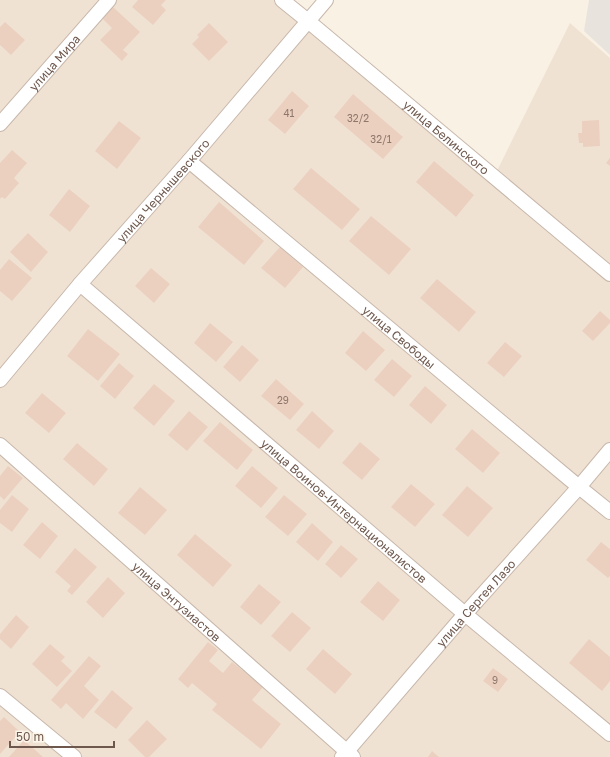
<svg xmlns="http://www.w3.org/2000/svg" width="610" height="757" viewBox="0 0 610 757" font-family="'Golos Text',sans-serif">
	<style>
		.residential { fill: #f0e2d3 }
		.industrial { fill: #e9e3de }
		.building { fill: #ebd0bf }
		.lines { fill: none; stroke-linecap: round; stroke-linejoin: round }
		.minor-casing { stroke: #c8b8ac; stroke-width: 16 }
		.minor { stroke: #fff; stroke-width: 14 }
		.labels { text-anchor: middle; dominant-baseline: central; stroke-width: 3; stroke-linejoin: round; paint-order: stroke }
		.number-label { font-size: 10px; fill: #8d766a }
		.street-label { font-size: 12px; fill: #6e584d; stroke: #fcf5ea }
	</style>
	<rect width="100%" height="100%" fill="#f9f1e4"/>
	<!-- residential -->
	<path class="residential" d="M0,0h295l-6,8 203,173 78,-158 40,35v699h-610z"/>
	<!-- industrial -->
	<path class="industrial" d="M589,0h21v55l-26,-24z"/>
	<!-- building -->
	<path class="building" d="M138,0h28l-5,5 5,5 -13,15 -21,-18z
		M112,6l28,26 -17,18 5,4 -6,7 -22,-21 12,-12 -11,-11z
		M5,22l20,18 -14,15 -11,-10v-18z
		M209,23l19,19 -19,19 -17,-17 7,-7 -2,-2z
		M292,91l17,15 -24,28 -17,-14z
		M353,94l50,43 -20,22 -49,-42z
		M599,120l1,26 -17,1v-4h-4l-1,-10h4v-12z
		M119,121l22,17 -24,31 -22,-18z
		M12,150l15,13 -13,15 5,5 -14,16 -3,-2 -2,2v-36z
		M610,158v8l-4,-3z
		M434,161l40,34 -18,22 -40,-35z
		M311,168l49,41 -18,21 -49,-41z
		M69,189l21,17 -20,26 -21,-17z
		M219,202l45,39 -20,24 -46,-38z
		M371,216l40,33 -22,26 -40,-34z
		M28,233l20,19 -17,20 -21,-20z
		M280,247l23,20 -18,21 -24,-20z
		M9,259l23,19 -20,23 -12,-10v-21z
		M151,268l19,16 -16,19 -19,-17z
		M437,279l39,33 -17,20 -39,-34z
		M600,311l10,9v3l-17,18 -11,-10z
		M210,323l23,19 -17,20 -22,-19z
		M88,329l32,25 -22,27 -31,-25z
		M363,331l22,19 -19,21 -21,-18z
		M505,342l17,14 -18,21 -17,-14z
		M242,345l17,15 -19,22 -17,-15z
		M392,359l20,17 -18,21 -20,-17z
		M119,363l15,13 -19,23 -15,-13z
		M276,379l28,25 -14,16 -29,-24z
		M154,384l21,17 -21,25 -21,-18z
		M425,386l22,19 -16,19 -22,-19z
		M42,393l24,20 -17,20 -24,-20z
		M189,411l19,16 -21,24 -19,-16z
		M312,411l22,20 -15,18 -23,-19z
		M220,422l33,28 -16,20 -34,-29z
		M472,429l28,24 -17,20 -28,-24z
		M360,442l20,17 -18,21 -20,-17z
		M77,443l31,26 -14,17 -31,-27z
		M8,466l15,12 -19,22 -4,-4v-20z
		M252,466l26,22 -17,20 -26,-22z
		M411,484l24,20 -20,23 -24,-20z
		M467,486l26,22 -25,29 -26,-22z
		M140,487l27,23 -22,25 -27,-22z
		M12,495l17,14 -17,23 -12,-9v-13z
		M284,495l23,19 -19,22 -23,-19z
		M42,522l16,14 -18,23 -17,-14z
		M312,523l21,19 -15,19 -22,-19z
		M195,534l37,31 -19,22 -36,-32z
		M601,542l9,7v27l-2,2 -22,-18z
		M341,545l17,14 -17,19 -16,-14z
		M75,548l22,19 -25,28 -5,-4 4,-5 -16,-14z
		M108,577l17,16 -22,25 -17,-16z
		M378,581l22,19 -17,21 -23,-19z
		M259,584l22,18 -20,23 -21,-18z
		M292,612l19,16 -21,24 -19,-16z
		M16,615l13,12 -18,22 -11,-10v-5z
		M589,639l21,18v24l-8,10 -33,-28z
		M208,642l10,8 -9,11 14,12 9,-11 31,25 -11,13 29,24 -20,25 -49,-39 5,-6 -25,-21 -4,5 -10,-9z
		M50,644l15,13 -4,4 11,10 -15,16 -25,-23z
		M323,649l29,25 -17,20 -29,-25z
		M89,656l12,10 -17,20 15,14 -16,19 -17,-16 -5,6 -10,-9z
		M493,668l15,11 -10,13 -15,-11z
		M112,690l21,18 -17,21 -22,-17z
		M4,717l16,15 -20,22v-33z
		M147,720l20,19 -18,18h-4l-17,-17z
		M24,740l19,17h-34z
		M432,751l7,6h-11z"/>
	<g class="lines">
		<!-- minor casing -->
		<g class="minor-casing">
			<g id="minor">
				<path id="s1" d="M282,0l26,21 302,253"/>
				<path id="s2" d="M0,124l109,-124"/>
				<path id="s3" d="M189,161l390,326 31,25"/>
				<path id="s4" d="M80,284l385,330 145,120"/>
				<path id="s5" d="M0,380l80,-96 109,-123 137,-161"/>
				<path id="s6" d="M0,445l353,312"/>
				<path d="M0,696l74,61"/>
				<path id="s7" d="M342,757l123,-143 114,-127 31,-37"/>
			</g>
		</g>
		<!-- minor -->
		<use href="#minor" class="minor"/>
	</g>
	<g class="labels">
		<!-- number labels -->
		<g class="number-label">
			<text x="289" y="113">41</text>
			<text x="358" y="118">32/2</text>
			<text x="381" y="139">32/1</text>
			<text x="283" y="400">29</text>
			<text x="495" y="680">9</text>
		</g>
		<!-- street labels -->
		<g class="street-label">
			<text stroke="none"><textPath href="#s2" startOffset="82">улица Мира</textPath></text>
			<text stroke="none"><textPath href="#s1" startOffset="214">улица Белинского</textPath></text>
			<text stroke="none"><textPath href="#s5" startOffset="250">улица Чернышевского</textPath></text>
			<text stroke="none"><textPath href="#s3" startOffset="274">улица Свободы</textPath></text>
			<text stroke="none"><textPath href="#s4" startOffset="348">улица Воинов-Интернационалистов</textPath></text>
			<text stroke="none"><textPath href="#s6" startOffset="236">улица Энтузиастов</textPath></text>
			<text stroke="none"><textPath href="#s7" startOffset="204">улица Сергея Лазо</textPath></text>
		</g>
	</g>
	<!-- scale -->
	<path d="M10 741v6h104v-6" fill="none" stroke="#6e584d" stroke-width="2"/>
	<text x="16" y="741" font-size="12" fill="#6e584d" stroke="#fcf5ea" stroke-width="3" paint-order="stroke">50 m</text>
</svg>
